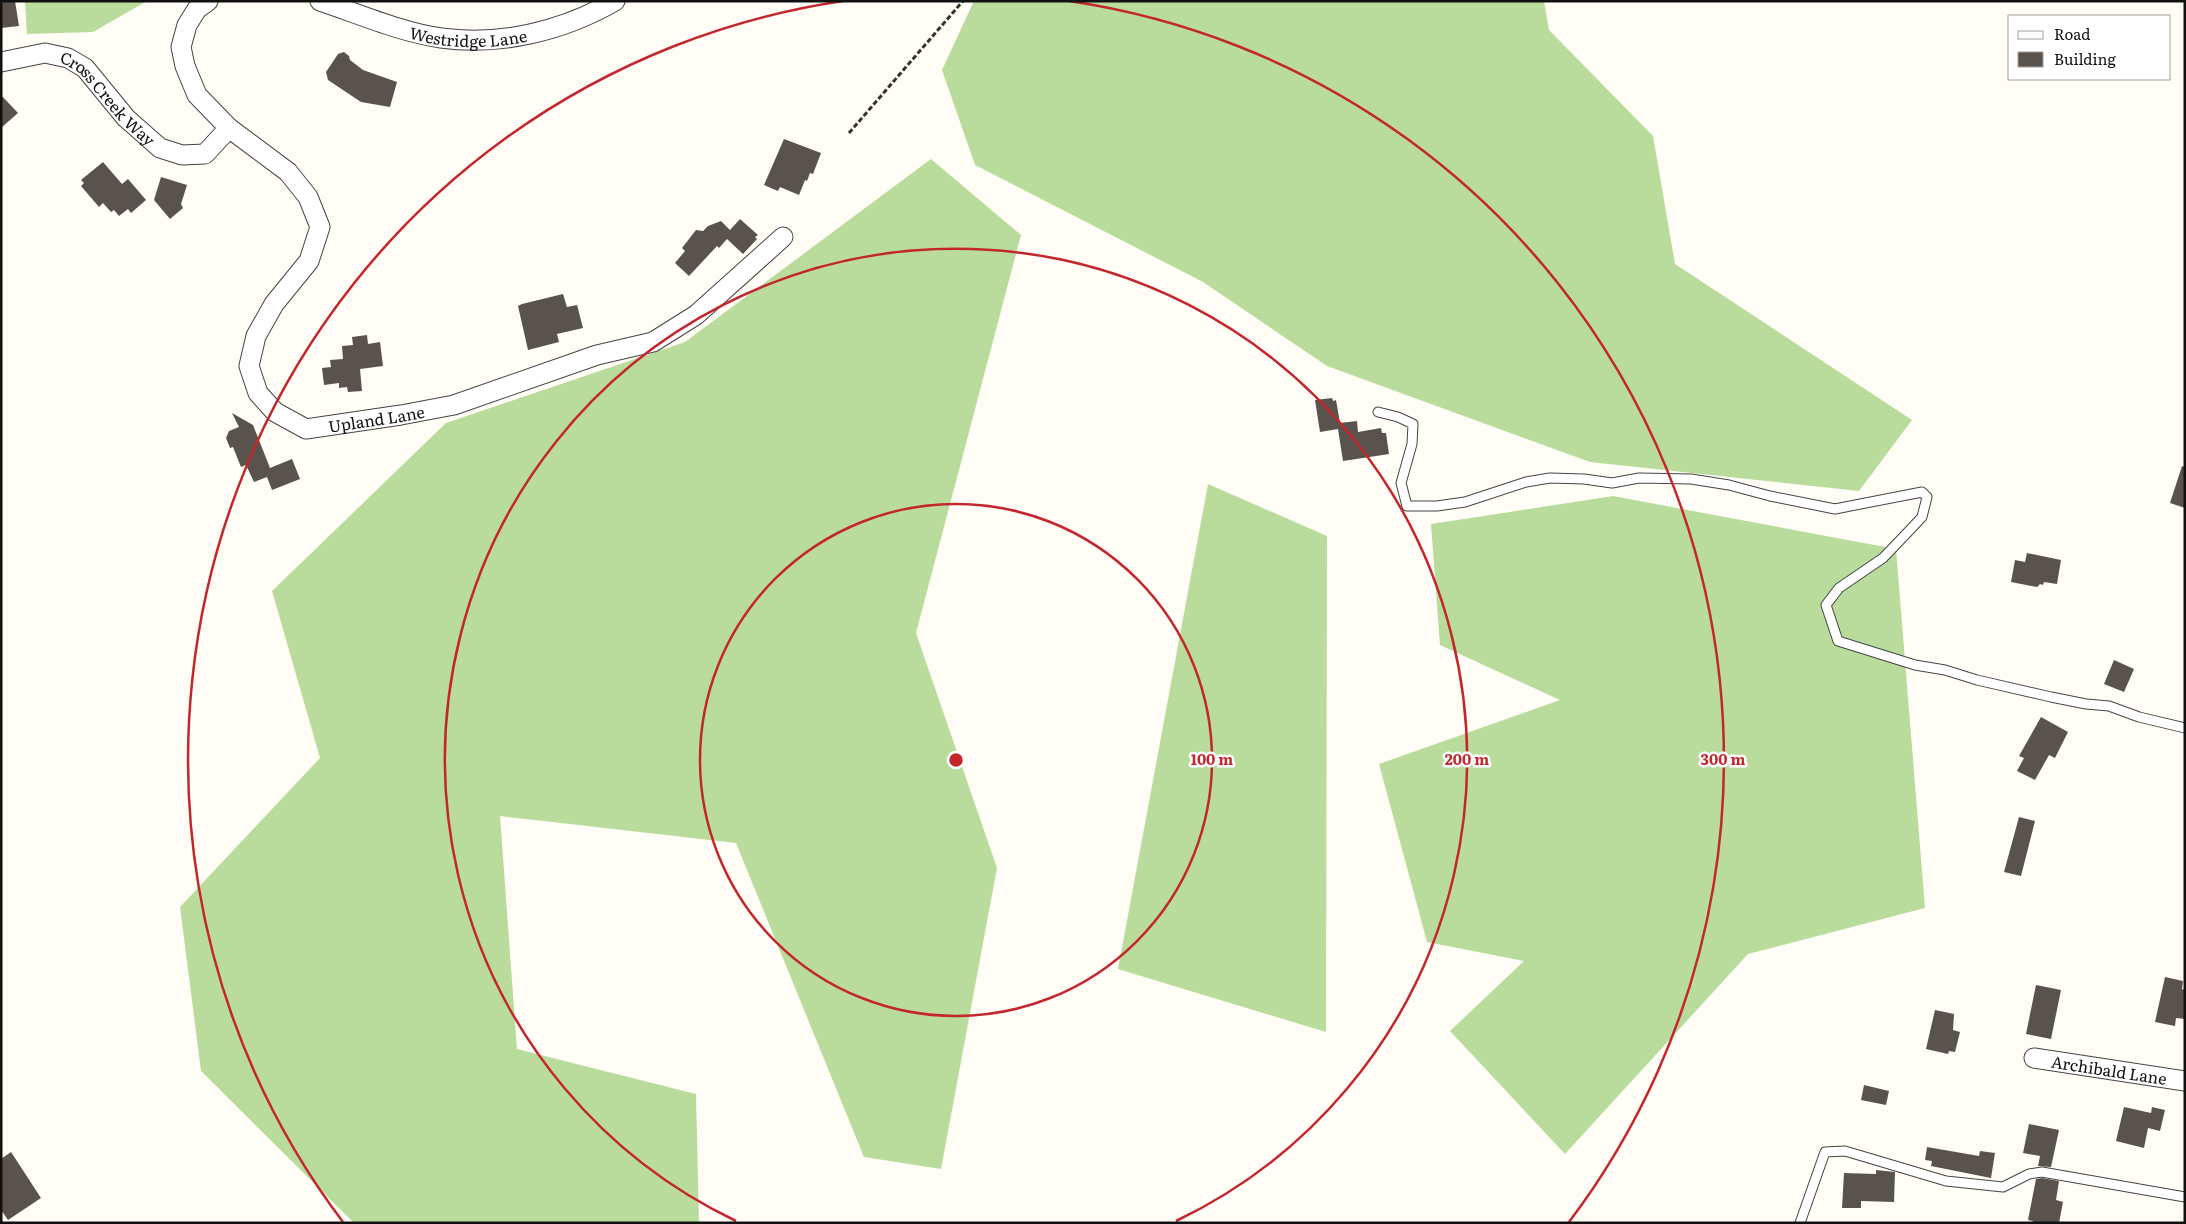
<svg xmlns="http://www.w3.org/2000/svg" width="2186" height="1224" viewBox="0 0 2186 1224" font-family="Literata,serif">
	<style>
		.forest { fill: #b9dc9c }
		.building { fill: #5a524d }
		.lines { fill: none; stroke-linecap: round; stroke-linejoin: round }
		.lane-casing { stroke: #444; stroke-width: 11 }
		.street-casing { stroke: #444; stroke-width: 21 }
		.path { stroke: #333; stroke-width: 3; stroke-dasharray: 5 2.5; stroke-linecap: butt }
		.lane { stroke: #fff; stroke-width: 9 }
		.street { stroke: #fff; stroke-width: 19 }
		.ring { fill: none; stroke: #c4262e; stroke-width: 2.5 }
		.labels { text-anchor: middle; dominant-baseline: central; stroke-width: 5; stroke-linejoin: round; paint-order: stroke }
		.street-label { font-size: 16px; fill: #111; stroke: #fff }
		.centre { fill: #c4262e; stroke: #fff; stroke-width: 2.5 }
		.ring-label { font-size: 15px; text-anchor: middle; font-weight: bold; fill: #c4262e; stroke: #fff; stroke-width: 5; stroke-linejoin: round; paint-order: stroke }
	</style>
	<rect width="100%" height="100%" fill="#fffdf5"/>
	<!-- forest -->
	<path class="forest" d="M25,1h122l-54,31 -66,2z
		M974,1h570l5,29 104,106 22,128 237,156 -53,71 -269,-29 -263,-96 -124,-84 -228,-117 -33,-95z
		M931,159l90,76 -105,398 81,235 -56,301 -77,-12 -128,-314 -236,-27 17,233 179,45 3,129h-345l-153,-152 -21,-164 140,-149 -48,-167 174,-168 239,-81z
		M1208,484l119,52 -1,496 -208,-63z
		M1613,496l283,53 29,359 -177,46 -183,200 -115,-123 74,-70 -97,-19 -48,-178 181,-64 -120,-55 -9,-121z"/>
	<!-- building -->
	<path class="building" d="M1,1h14l4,25 -18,2z
		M344,52l5,4 1,4 13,10 34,12 -7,25 -29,-5 -33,-22 -2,-8 12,-18z
		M1,95l17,18 -17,15z
		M784,139l37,14 -8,21 -3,-1 -3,8 -2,-1 -6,15 -19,-8 -2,4 -14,-6z
		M103,162l19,22 6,-5 18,21 -15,13 -3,-4 -9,7 -5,-6 -3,2 -8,-9 -4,4 -18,-21 3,-3 -3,-3z
		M161,177l26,8 -6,19 2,4 -13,11 -16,-19z
		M740,219l18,16 -3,2 2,2 -14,15 -16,-15 -8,9 -2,-2 -28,30 -14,-13 10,-12 -3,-3 14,-18 7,1 5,-5 13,-5 9,9z
		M563,294l4,13 10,-2 6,23 -26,6 2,8 -31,8 -10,-44 4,-2z
		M367,335l1,9 12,-2 3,24 -23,3 2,22 -14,1 -1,-5 -8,1v-5l-15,2 -2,-17 9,-1 -1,-7 13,-1 -1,-13 11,-1 -1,-8z
		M1332,398l1,3 3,-1 4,23 17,-2 1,11 23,-4 1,5h4l3,21 -46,7 -5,-32 -18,3 -5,-32z
		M232,413l21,12 17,43 22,-9 8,20 -28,11 -5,-13 -13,5 -8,-17 -5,2 -8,-20 -3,1 -4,-10 3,-7 10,-4z
		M2182,466l3,1v41l-15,-5z
		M2027,553l34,7 -4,24 -13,-2 -1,3 -3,-1 -3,3 -26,-5 4,-22 10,2z
		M2114,660l20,9 -10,23 -20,-8z
		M2041,717l27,15 -13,26 -6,-3 -14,25 -18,-9 7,-13 -5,-2z
		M2019,817l16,4 -14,55 -17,-4z
		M2165,977l18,4 -1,8 3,1v29l-9,-1 -1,8 -20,-4z
		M2036,985l25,5 -10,49 -25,-5z
		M1935,1010l19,4 -1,16 7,2 -5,20 -6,-1 -1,3 -22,-5z
		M1864,1085l25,6 -3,14 -25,-5z
		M2124,1107l27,6 1,-6 13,3 -5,21 -12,-3 -4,20 -28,-7z
		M2029,1124l30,6 -8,37 -13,-1 2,-10 -17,-3z
		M1927,1147l52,9 1,-5 15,2 -4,25 -60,-12 1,-5 -7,-1z
		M11,1152l30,46 -33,22 -7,-10v-51z
		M1876,1170l19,2 -1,30 -33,-1v7h-19l2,-35 32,1z
		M2042,1178l17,3 -3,19 7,2 -4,21h-27l1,-2 -5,-1 8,-41z"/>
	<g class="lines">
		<!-- lane casing -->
		<g class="lane-casing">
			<path id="lane" d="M1378,412l20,5 15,7 -1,20 -11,39 6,23h30l28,-4 61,-20 24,-4 34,1 28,4 27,-5 52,1 38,6 41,11 65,13 87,-17 5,5 -5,20 -15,16 -24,25 -44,30 -13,17 12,36 77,24 30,5 32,10 74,17 35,7 23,2 30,11 46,11
				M1800,1223l25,-71 20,-1 101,30 57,6 26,-13 13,-2 143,25"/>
		</g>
		<!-- street casing -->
		<g class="street-casing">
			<g id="street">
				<path id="s1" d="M208,1l-11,8 -10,16 -6,22 4,19 12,29 32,33 59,44 20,25 12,30 -11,34 -35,43 -18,32 -7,30 9,27 17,19 31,17 95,-14 53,-10 143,-50 56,-13 43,-27 87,-78"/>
				<path id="s2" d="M320,1c39,13 80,31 121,37 60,8 122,-7 174,-37"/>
				<path id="s3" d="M1,62l44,-9 23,5 17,10 41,50 34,30 22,7 23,-1 24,-26"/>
				<path id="s4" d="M2034,1058l151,23"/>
			</g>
		</g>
		<!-- path -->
		<path class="path" d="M849,133l114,-132"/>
		<!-- lane -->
		<use href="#lane" class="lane"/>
		<!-- street -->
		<use href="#street" class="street"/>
	</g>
	<!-- distance rings -->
	<g class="ring">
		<circle cx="956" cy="760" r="256"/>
		<path d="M736 1221A511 511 0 1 1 1176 1221"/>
		<path d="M343 1222A767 767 0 0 1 843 1M1069 1A767 767 0 0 1 1569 1222"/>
	</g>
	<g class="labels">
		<!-- street labels -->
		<g class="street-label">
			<text stroke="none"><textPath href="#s2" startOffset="154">Westridge Lane</textPath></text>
			<text stroke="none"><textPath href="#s3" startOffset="125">Cross Creek Way</textPath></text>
			<text stroke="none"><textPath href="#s1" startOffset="609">Upland Lane</textPath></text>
			<text stroke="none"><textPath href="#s4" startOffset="76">Archibald Lane</textPath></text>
		</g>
	</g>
	<circle cx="956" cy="760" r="8" class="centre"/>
	<g class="ring-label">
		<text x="1212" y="765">100 m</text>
		<text x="1467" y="765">200 m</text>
		<text x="1723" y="765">300 m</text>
	</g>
	<!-- border -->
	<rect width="2186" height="1224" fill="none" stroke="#111111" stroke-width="5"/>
	<!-- legend -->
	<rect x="2008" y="15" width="162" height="65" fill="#ffffff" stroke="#a0a0a0"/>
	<rect x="2018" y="31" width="25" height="8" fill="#ffffff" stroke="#a0a0a0"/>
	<text x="2054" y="40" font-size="15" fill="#111111">Road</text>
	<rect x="2018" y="52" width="25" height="15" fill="#5a524d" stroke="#a0a0a0"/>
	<text x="2054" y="65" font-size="15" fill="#111111">Building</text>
</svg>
